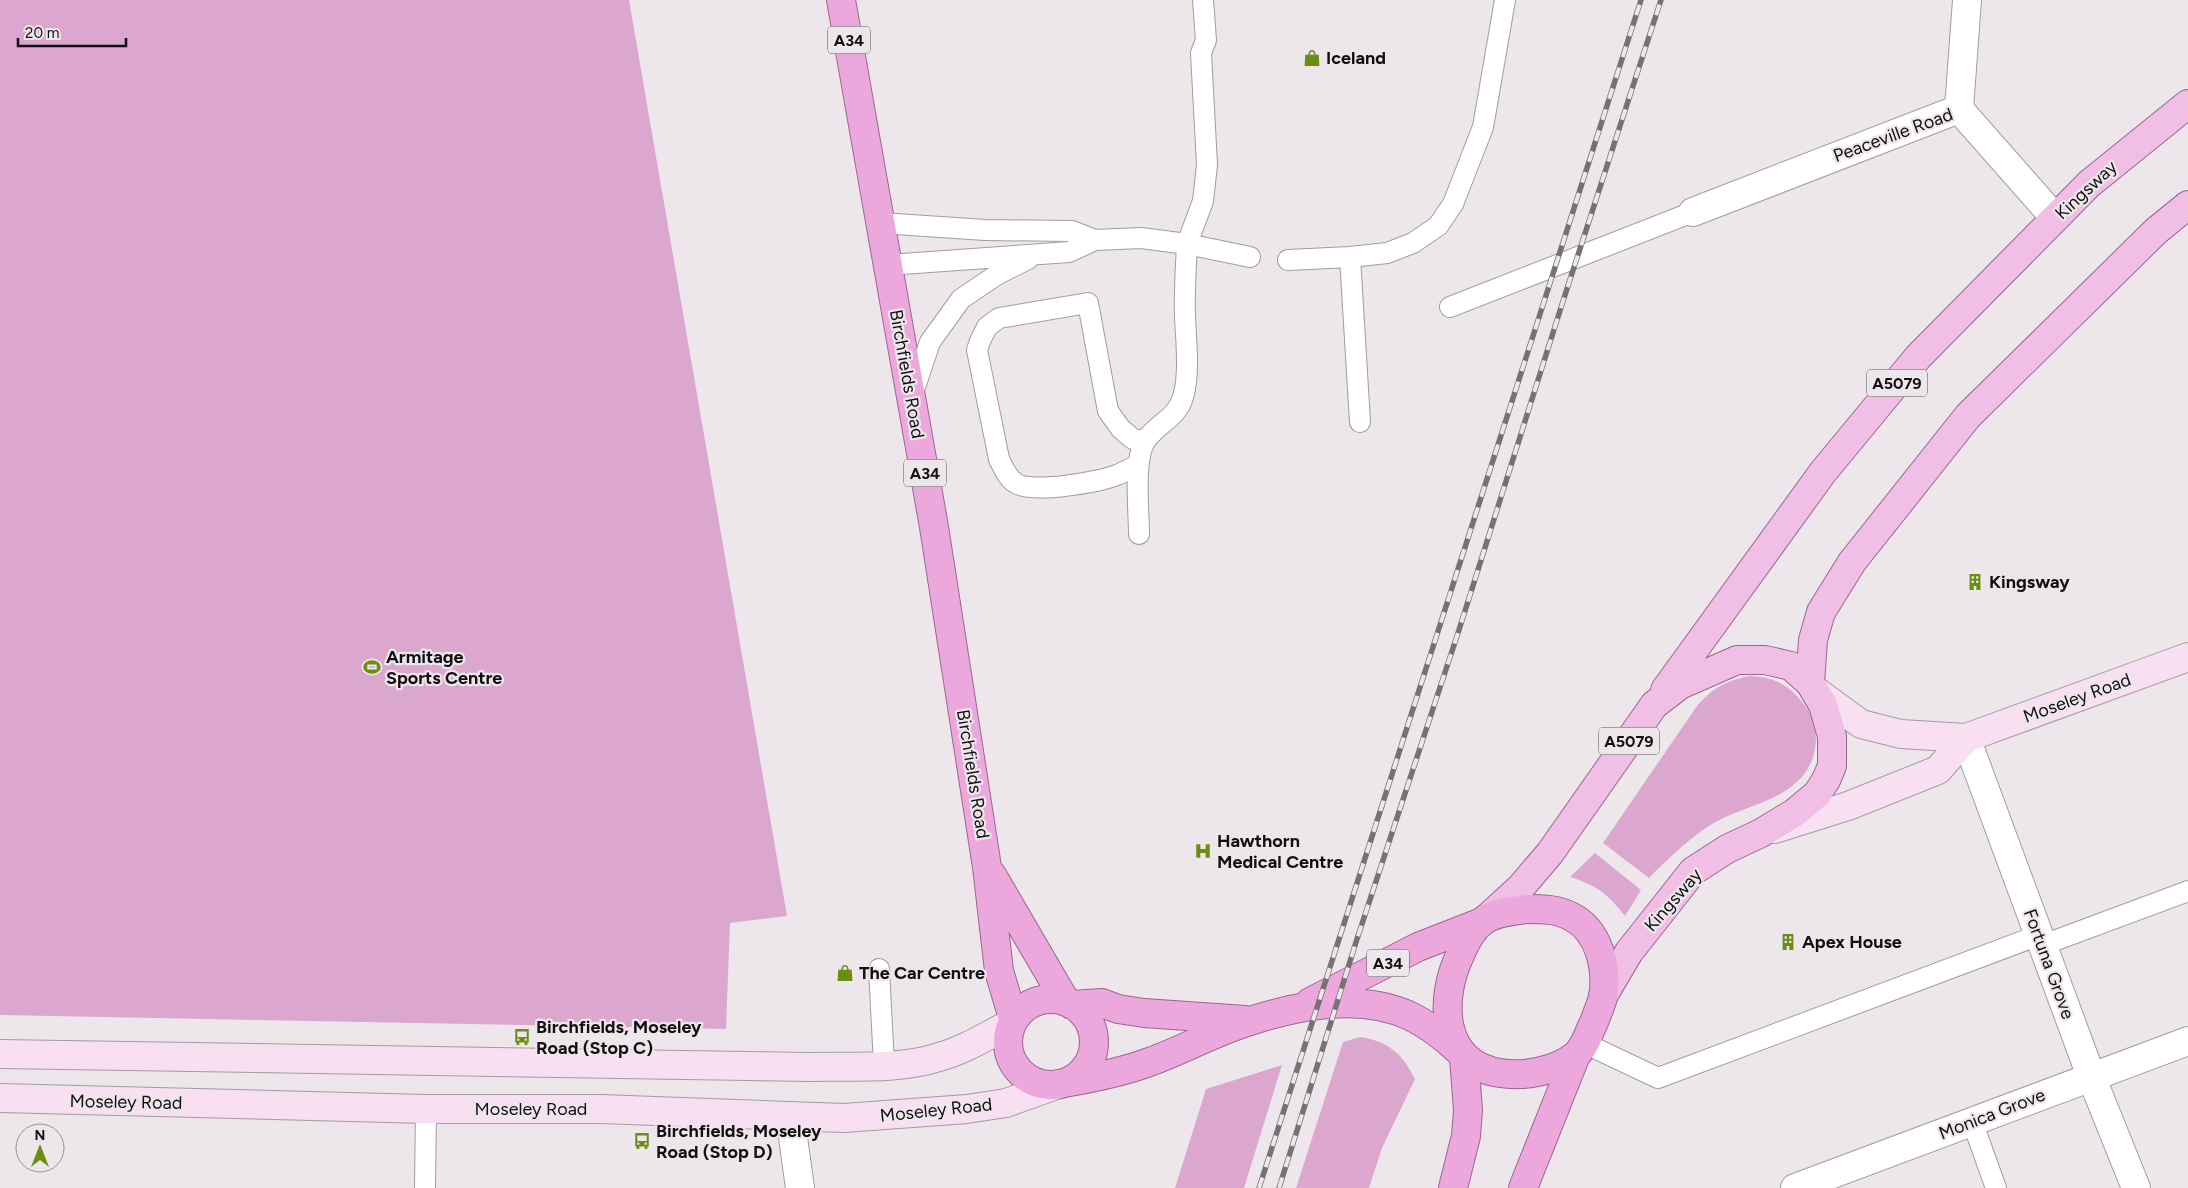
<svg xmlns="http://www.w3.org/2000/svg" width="2188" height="1188" viewBox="0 0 2188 1188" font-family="Figtree,sans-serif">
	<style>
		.green { fill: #dca7cf }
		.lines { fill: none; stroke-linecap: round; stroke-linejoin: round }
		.service-casing { stroke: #a29ca0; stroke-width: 22 }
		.minor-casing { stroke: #a29ca0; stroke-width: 30 }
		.secondary-casing { stroke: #a29ca0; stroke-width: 30 }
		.primary-casing { stroke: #9c6590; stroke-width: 30 }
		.trunk-casing { stroke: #9c6590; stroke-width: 30 }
		.service { stroke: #fff; stroke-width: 20 }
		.minor { stroke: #fff; stroke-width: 28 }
		.secondary { stroke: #f8dff2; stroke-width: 28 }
		.primary { stroke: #f1bee5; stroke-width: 28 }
		.trunk { stroke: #eca8dc; stroke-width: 28 }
		.rail-casing { stroke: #757175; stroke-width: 5.5 }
		.rail { stroke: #ede7ec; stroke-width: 4; stroke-dasharray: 11; stroke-linecap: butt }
		.labels { text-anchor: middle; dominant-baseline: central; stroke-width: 4.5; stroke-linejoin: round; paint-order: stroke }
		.shield { fill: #ede7ec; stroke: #535053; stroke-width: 1 }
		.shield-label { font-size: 16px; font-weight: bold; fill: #110f11 }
		.poi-label { font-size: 18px; font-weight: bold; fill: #110f11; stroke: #ede7ec; text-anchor: start }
		.street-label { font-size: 18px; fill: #110f11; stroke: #ede7ec }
	</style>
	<rect width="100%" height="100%" fill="#ede7ec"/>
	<!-- green -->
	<path class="green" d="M0,0h629l158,916 -57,7 -4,106 -726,-14z
		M1749,676c27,1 43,10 59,34 8,14 10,28 6,44 -13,46 -66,49 -102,70 -24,15 -43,34 -63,54l-46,-35 94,-137c17,-19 27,-24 52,-30z
		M1595,853l46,37 -16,26c-17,-22 -29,-31 -55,-39z
		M1360,1037c28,4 43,17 55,42l-33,69 -13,40h-73l47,-146z
		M1282,1065l-38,123h-69l31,-99z"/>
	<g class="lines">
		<!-- service casing -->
		<g class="service-casing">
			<path id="service" d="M1203,0l3,40 -5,13 6,112 -4,36 -16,43 63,13
				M881,223l104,7 87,1 23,9 46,-2 46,6c-1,24 -3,48 -2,73 1,23 5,57 -2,80 -6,21 -25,26 -37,43 -13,18 -7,71 -7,94
				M1350,257l10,165
				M1288,260l62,-3 37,-4 26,-10 25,-17 15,-22 30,-77 22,-127
				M888,265l181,-13 26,-12
				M1450,307l243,-95
				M912,396l18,-54 31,-43 37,-25 30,-15
				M1138,465c-7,3 -14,7 -21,10 -18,7 -88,20 -103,7 -7,-5 -11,-15 -15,-23l-22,-109 3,-9 7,-14 12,-9 89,-15 20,108 13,18 12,10 12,2
				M2043,945l145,-54
				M879,969l5,96
				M1584,1043l74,35 381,-143
				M1972,1121l24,67
				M425,1188l1,-79"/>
		</g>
		<!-- minor casing -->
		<g class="minor-casing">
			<path id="minor" d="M1959,109l8,-109
				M1693,212l266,-103 96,109
				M1966,738l125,338 45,112
				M790,1116l10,72
				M1795,1188l393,-147"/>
		</g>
		<!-- secondary casing -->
		<g class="secondary-casing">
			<path id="secondary" d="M1816,691l45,33 40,10 65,4 222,-81
				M1775,829l73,-23 90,-36 28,-32
				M0,1054l810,13c42,-1 89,3 129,-10 26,-7 49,-22 73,-34
				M0,1098l426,11h175l243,9 123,-9 39,-6 53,-19"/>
		</g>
		<!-- primary casing -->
		<g class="primary-casing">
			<path id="primary" d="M1810,683l3,-43 8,-28 31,-50 116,-146 188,-185 32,-26
				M1665,690l158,-218 95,-115 171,-173 99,-80
				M1486,919l35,-32 29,-34 104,-148 26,-20 57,-25h28l26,6 19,17 13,22 9,31v30l-6,14 -9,14 -23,19 -33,20 -34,16 -34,22 -64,81 -26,44"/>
		</g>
		<!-- trunk casing -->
		<g class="trunk-casing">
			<path id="trunk" d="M841,0l93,527 53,340 12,104 14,47
				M992,875l74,127
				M1527,909c15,0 31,0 45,8 27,14 36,51 31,80 -2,8 -6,17 -9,25 -5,10 -9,25 -18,33 -19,16 -52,22 -76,18 -60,-9 -61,-74 -40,-118 5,-12 13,-27 23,-34 12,-9 30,-10 44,-12z
				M1008 1042a43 43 0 1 1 86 0a43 43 0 1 1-86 0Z
				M1310,1002l108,-55 64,-25
				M1072,1005l30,-2 16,6 26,4 101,7
				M1064,1083c29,-5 60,-11 88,-22 33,-12 64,-30 98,-40 49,-16 111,-28 160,-5 19,9 34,21 49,35
				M1453,1188l13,-52 2,-26 -4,-52
				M1523,1188l53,-133"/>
		</g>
		<!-- service -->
		<use href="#service" class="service"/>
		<!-- minor -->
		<use href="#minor" class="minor"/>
		<!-- secondary -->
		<use href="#secondary" class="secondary"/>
		<!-- primary -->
		<use href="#primary" class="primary"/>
		<!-- trunk -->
		<use href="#trunk" class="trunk"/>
		<!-- rail casing -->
		<g class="rail-casing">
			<path id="rail" d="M1259,1188l382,-1188
				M1279,1188l78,-249 101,-306 106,-335 97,-298"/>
		</g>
		<!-- rail -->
		<use href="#rail" class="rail"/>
	</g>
	<!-- icons -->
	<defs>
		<g id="shop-bare" transform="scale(1.35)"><path d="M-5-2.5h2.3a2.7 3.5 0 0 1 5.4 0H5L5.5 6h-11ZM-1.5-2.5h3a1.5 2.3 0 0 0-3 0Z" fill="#6b8d13" stroke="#ede7ec" stroke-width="2.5" paint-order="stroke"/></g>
		<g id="building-bare" transform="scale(1.35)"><path d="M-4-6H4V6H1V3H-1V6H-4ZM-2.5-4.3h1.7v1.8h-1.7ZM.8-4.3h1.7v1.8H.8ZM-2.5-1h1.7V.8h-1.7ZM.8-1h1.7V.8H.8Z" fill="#6b8d13" stroke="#ede7ec" stroke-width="2.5" paint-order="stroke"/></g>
		<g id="stadium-bare" transform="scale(1.35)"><path d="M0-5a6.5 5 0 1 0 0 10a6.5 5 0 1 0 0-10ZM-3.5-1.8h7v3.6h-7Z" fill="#6b8d13" stroke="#ede7ec" stroke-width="2.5" paint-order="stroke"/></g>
		<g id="hospital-bare" transform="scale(1.35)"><path d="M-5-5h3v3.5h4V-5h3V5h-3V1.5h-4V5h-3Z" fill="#6b8d13" stroke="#ede7ec" stroke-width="2.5" paint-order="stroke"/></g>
		<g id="bus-bare" transform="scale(1.35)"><path d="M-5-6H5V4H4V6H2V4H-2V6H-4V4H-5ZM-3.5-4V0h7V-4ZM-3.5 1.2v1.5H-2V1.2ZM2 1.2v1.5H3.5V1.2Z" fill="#6b8d13" stroke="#ede7ec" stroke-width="2.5" paint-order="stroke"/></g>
	</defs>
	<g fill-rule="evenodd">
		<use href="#shop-bare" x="1312" y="58"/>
		<use href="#building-bare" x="1975" y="582"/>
		<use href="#stadium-bare" x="372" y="667"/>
		<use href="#hospital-bare" x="1203" y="851"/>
		<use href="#building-bare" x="1788" y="942"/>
		<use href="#shop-bare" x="845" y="973"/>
		<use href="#bus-bare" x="522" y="1037"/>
		<use href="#bus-bare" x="642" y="1141"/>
	</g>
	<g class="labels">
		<!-- shield labels -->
		<g class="shield">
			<rect x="828" y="26.5" width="42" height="27" rx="4"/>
			<rect x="1867" y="369.5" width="60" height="27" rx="4"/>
			<rect x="904" y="459.5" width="42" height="27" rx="4"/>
			<rect x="1599" y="727.5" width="60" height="27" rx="4"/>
			<rect x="1367" y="949.5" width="42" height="27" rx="4"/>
		</g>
		<g class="shield-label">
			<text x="849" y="40">A34</text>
			<text x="1897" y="383">A5079</text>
			<text x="925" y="473">A34</text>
			<text x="1629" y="741">A5079</text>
			<text x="1388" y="963">A34</text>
		</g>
		<!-- poi labels -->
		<g class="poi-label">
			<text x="1326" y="58">Iceland</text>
			<text x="1989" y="582">Kingsway</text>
			<text x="386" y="657">Armitage<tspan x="386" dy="21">Sports Centre</tspan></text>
			<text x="1217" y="841">Hawthorn<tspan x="1217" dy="21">Medical Centre</tspan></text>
			<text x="1802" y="942">Apex House</text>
			<text x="859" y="973">The Car Centre</text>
			<text x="536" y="1027">Birchfields, Moseley<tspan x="536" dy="21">Road (Stop C)</tspan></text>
			<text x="656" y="1131">Birchfields, Moseley<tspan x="656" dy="21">Road (Stop D)</tspan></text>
		</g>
		<!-- street labels -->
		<g class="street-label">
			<text transform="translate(1893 135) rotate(-20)">Peaceville Road</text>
			<text transform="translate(2086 190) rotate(-43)">Kingsway</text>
			<text transform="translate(907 374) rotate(80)">Birchfields Road</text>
			<text transform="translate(2077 698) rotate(-20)">Moseley Road</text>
			<text transform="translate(973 774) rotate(81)">Birchfields Road</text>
			<text transform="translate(1673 900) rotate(-49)">Kingsway</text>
			<text transform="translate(2049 964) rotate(70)">Fortuna Grove</text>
			<text transform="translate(126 1102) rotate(1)">Moseley Road</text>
			<text x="531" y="1109">Moseley Road</text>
			<text transform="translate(936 1110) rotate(-6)">Moseley Road</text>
			<text transform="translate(1992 1114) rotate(-21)">Monica Grove</text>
		</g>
	</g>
	<!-- north arrow -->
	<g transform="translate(40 1148)"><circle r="24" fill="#ede7ec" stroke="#959194"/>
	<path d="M0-4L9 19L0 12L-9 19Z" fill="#6b8d13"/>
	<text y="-8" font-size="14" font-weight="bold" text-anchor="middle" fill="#110f11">N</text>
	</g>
	<!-- scale -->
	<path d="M18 38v8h108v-8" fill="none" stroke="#110f11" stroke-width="2.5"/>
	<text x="25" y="38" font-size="15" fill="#110f11" stroke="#ede7ec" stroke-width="4" paint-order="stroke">20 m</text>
</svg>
